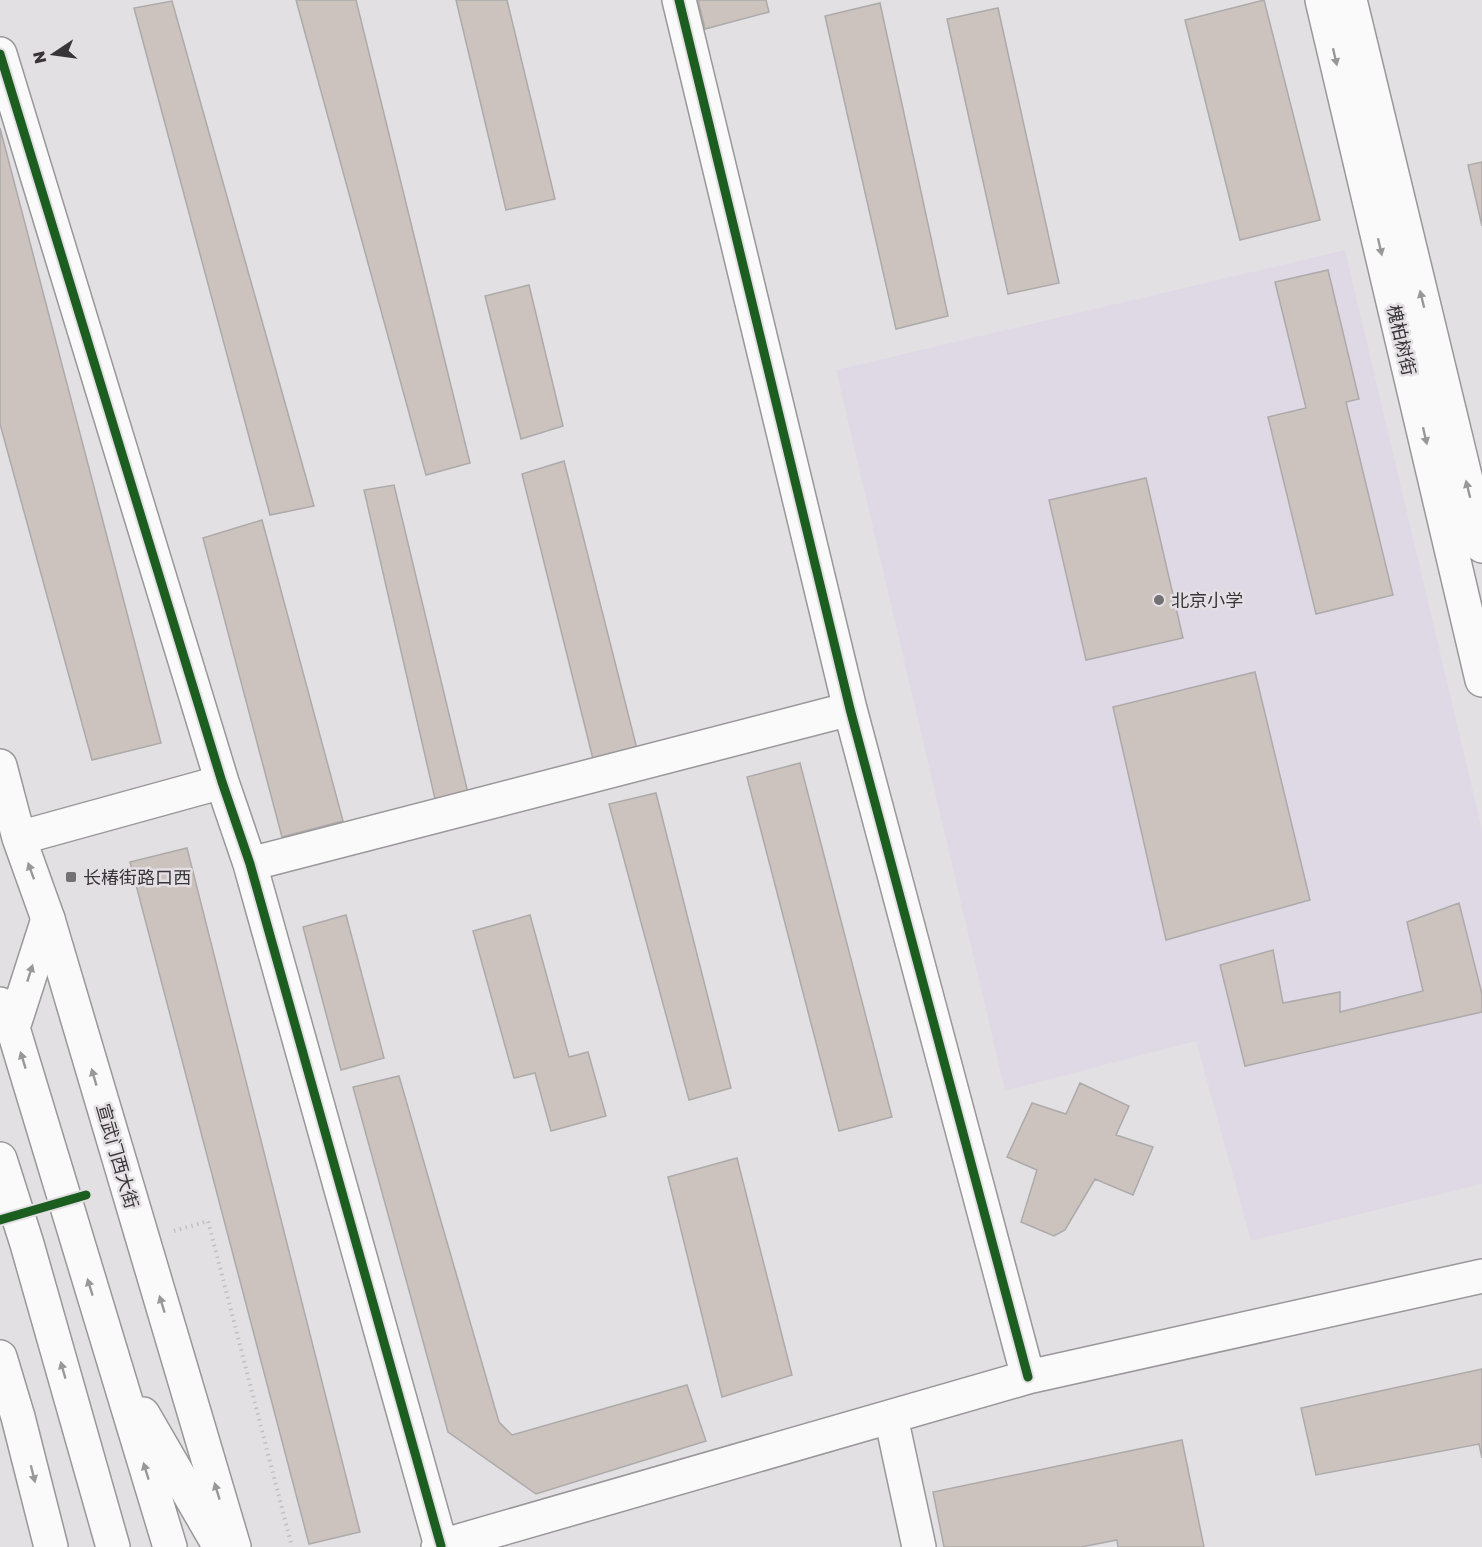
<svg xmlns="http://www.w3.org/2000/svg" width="1482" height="1547" viewBox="0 0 1482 1547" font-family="'Golos Text','Noto Sans SC',sans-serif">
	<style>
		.education { fill: #dfd9e6 }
		.building { fill: #ccc2be; stroke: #acaaaa; stroke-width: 1.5 }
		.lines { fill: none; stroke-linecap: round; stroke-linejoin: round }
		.minor-casing { stroke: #999799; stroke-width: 36 }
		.highway-casing { stroke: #999799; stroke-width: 36 }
		.path { stroke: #c1c0c1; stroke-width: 4; stroke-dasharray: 1.5 4.5; stroke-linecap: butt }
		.minor { stroke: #fbfafb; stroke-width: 33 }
		.highway { stroke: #fbfafb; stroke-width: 33 }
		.cycleway-casing { stroke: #e4dfe4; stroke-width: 13 }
		.cycleway { stroke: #1b5e20; stroke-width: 9 }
		.oneway { fill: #999899 }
		.poi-dot { fill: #737173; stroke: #e4dfe4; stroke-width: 2 }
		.labels { text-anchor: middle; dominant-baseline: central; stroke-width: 5; stroke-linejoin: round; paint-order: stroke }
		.street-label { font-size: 18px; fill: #373537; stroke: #e4dfe4 }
		.poi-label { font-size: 18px; fill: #373537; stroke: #e4dfe4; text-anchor: start }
	</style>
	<rect width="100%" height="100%" fill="#e3e0e3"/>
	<!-- education -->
	<path class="education" d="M1345,250l137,580v354l-231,57 -55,-200 -191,50 -169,-721z"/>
	<!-- building -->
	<path class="building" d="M296,0h60l114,463 -44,12z
		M456,0h51l48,199 -49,11z
		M698,0h68l3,12 -64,17z
		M1264,0l56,220 -80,20 -55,-220z
		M172,1l142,505 -44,9 -136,-507z
		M880,3l68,313 -52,13 -71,-313z
		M998,8l61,275 -51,11 -61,-275z
		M0,128l161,615 -69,17 -92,-336z
		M1482,162v64l-14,-61z
		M1328,270l31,129 -13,3 47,193 -77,19 -48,-197 38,-9 -31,-126z
		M529,285l34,141 -42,13 -36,-143z
		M564,461l73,288 -44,10 -71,-285z
		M1146,478l37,160 -97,22 -37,-160z
		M394,485l74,308 -33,6 -71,-309z
		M262,520l81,301 -61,16 -79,-299z
		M1255,672l55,228 -144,40 -53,-233z
		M800,763l92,354 -53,14 -92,-354z
		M656,793l75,295 -42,12 -80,-296z
		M187,848l173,684 -51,12 -179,-682z
		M1459,903l23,91v18l-237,54 -25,-101 53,-15 10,53 57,-11v20l83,-21 -16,-69z
		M346,915l38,143 -43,12 -38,-143z
		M530,915l39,142 19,-5 18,64 -55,15 -16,-58 -21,5 -41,-147z
		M399,1076l100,346 13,13 175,-50 19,56 -170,53 -88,-62 -95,-345z
		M1080,1083l49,23 -13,29 37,12 -20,48 -38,-16 -30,51 -11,6 -33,-14 16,-52 -30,-13 25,-54 34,11z
		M737,1158l55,217 -70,22 -54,-220z
		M1482,1369v89l-3,-14 -163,31 -15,-67z
		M1182,1440l22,107h-86l-1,-7 -36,7h-137l-11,-55z"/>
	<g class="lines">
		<!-- minor casing -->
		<g class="minor-casing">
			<path id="minor" d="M679,0l171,709 178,668
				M1322,0l160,680
				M1350,0l132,546
				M0,54l222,728 28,82 191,682
				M0,766l19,72 29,81 186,628
				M19,838l203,-56
				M250,864l600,-155
				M891,1417l28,130
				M438,1547l590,-170 454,-101"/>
		</g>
		<!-- highway casing -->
		<g class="highway-casing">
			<path id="highway" d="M0,1004l13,24 157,519
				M13,1028l35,-109
				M0,1159l27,85 86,303
				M0,1357l18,60 33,130
				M143,1414l77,133"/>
		</g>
		<!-- path -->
		<path class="path" d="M174,1231l34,-10 84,326"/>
		<!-- minor -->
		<use href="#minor" class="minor"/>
		<!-- highway -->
		<use href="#highway" class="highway"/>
		<!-- cycleway casing -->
		<g class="cycleway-casing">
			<path id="cycleway" d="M679,0l171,709 178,668
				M0,54l222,728 28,82 191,682
				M0,1220l86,-25"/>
		</g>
		<!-- cycleway -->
		<use href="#cycleway" class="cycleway"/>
	</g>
	<!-- one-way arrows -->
	<defs><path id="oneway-solid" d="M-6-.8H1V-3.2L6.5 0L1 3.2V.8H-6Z" transform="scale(1.5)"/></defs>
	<g class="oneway">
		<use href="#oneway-solid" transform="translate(1335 57) rotate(77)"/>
		<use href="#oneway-solid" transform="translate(1380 247) rotate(77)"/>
		<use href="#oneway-solid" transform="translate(1422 299) rotate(-104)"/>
		<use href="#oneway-solid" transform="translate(1425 436) rotate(77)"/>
		<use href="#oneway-solid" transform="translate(1468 489) rotate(-104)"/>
		<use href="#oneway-solid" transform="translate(31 871) rotate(-110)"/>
		<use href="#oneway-solid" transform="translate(30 973) rotate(-72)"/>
		<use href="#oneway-solid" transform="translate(23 1060) rotate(-107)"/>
		<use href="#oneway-solid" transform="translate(94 1077) rotate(-106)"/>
		<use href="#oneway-solid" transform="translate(90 1287) rotate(-107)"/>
		<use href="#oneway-solid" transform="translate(162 1304) rotate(-107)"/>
		<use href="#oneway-solid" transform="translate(63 1370) rotate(-106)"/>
		<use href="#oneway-solid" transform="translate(146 1471) rotate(-107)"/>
		<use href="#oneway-solid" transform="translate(33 1474) rotate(76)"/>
		<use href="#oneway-solid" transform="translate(217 1491) rotate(-107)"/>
	</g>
	<!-- markers -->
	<g class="poi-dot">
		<circle cx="1159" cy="600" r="6"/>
		<rect x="65" y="871" width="12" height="12" rx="3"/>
	</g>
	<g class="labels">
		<!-- street labels -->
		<g class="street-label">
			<text transform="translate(1402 340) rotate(77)">槐柏树街</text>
			<text transform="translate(118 1156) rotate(74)">宣武门西大街</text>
		</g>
		<!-- poi labels -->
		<g class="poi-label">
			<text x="1171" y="600">北京小学</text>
			<text x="83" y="877">长椿街路口西</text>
		</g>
	</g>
	<!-- north arrow -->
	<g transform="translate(54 54) rotate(257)" stroke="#e4dfe4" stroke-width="4.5" paint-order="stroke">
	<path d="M0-4.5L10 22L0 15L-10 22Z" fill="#373537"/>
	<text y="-9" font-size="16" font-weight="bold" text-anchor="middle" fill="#373537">N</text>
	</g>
</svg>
